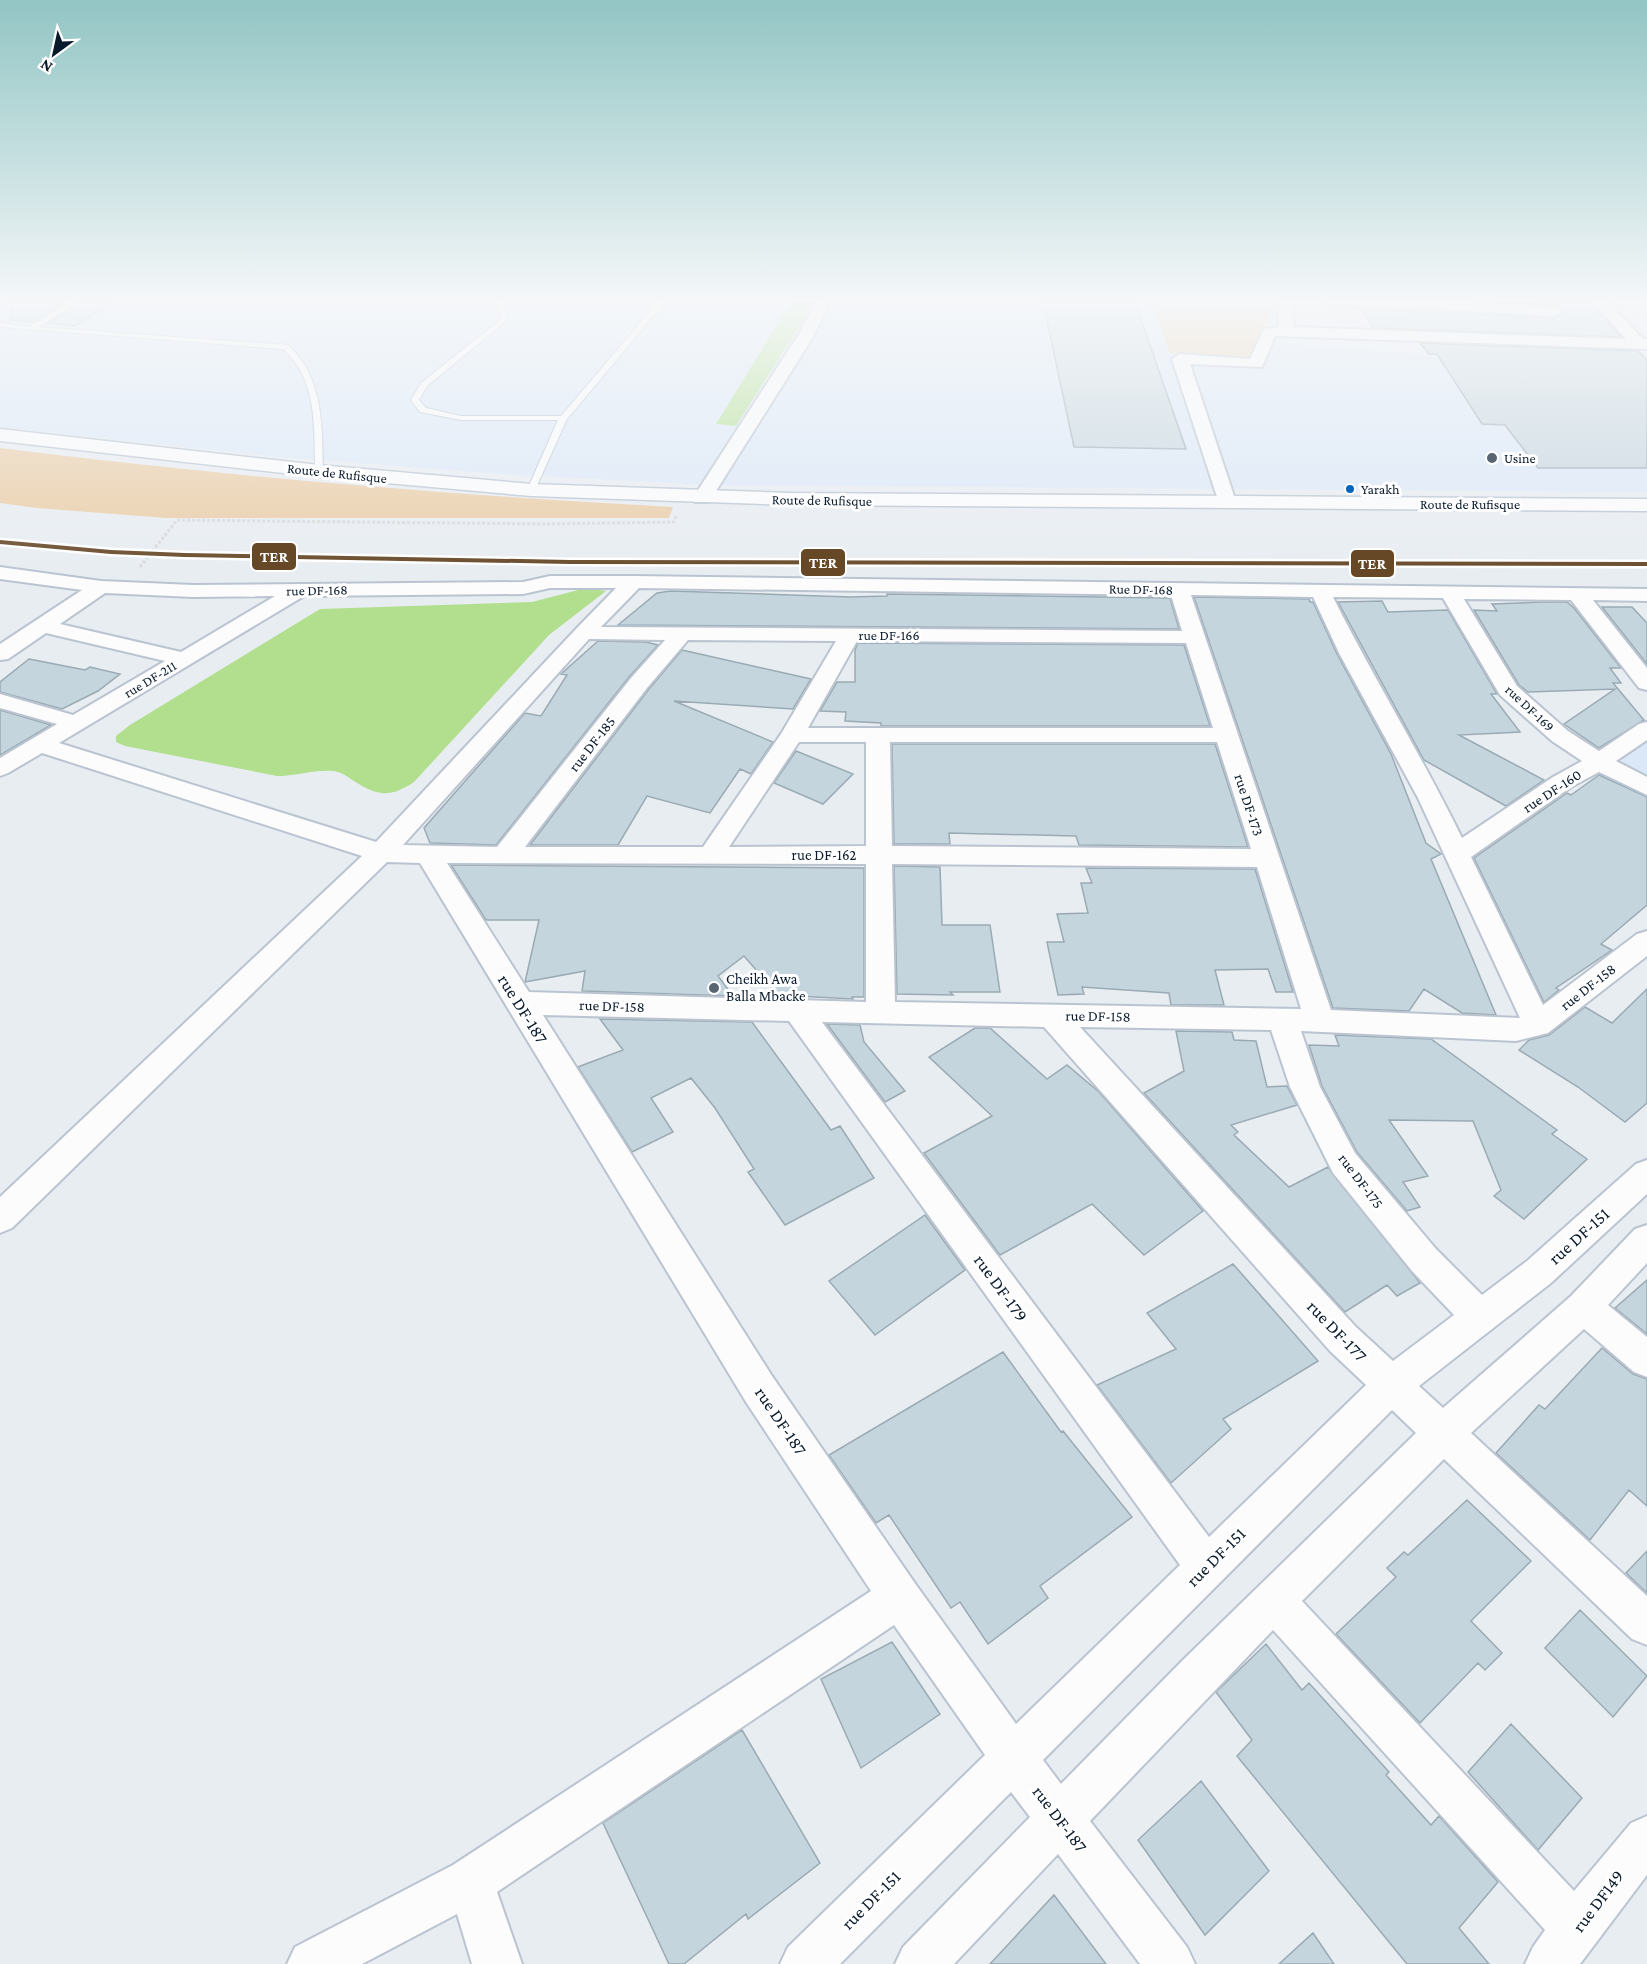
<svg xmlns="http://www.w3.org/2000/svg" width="1647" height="1964" viewBox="0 0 1647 1964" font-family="'Crimson Pro',serif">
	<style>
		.built { fill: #dbe8f8 }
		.green { fill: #eacca5 }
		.water { fill: #b1df8d }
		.building { fill: #c5d5de; stroke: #9aaab3; stroke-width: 1.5 }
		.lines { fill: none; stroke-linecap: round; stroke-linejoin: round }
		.lane-casing { stroke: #bac4d0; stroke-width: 2 }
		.street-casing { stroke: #bac4d0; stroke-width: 4 }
		.secondary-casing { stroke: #bac4d0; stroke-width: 3 }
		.path { stroke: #d7d9db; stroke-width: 3; stroke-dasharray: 3 2; stroke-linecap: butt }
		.lane { fill: #fcfcfd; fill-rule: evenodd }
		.street { fill: #fcfcfd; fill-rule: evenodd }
		.secondary { fill: #fcfcfd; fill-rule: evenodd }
		.rail-1-casing { stroke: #fff; stroke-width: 5 }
		.rail-1 { fill: #664827; fill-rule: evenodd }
		.poi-dot { fill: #576471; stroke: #fff; stroke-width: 2 }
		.bus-dot { fill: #0065bd; stroke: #fff; stroke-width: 2 }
		.labels { text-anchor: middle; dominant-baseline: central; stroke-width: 6; stroke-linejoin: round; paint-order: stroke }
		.far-poi-label { font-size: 14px; fill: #091a2c; stroke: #fff; text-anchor: start }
		.far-street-label { font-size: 14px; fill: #091a2c; stroke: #fff }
		.bus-label { font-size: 14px; fill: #091a2c; stroke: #fff; text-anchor: start }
		.street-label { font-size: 15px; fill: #091a2c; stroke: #fff }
		.poi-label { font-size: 15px; fill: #091a2c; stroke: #fff; text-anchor: start }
		.near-street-label { font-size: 18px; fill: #091a2c; stroke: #fff }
		.line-badge { stroke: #fff; stroke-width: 2 }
		.badge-label { font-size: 16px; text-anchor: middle; font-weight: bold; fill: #fff }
	</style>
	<rect width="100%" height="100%" fill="#e8edf2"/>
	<!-- built -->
	<path class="built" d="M0,302h1273l12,41 142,12 220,9v128l-934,-7 -199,-10 -243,-19 -271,-29z
		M1647,737v46l-40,-21z"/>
	<!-- green -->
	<path class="green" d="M1154,302h120l1,1 -25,57 -80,-7 -14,-37z
		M0,448c223,28 448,47 673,59l-4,11h-503l-129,-10 -37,-5z"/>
	<!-- water -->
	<path class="water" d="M791,302h24l-79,124 -20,-2z
		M586,588l20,3 -57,44 -135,147c-24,16 -37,14 -60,-1 -7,-5 -13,-9 -21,-10 -17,-2 -38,5 -56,5l-152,-30 -9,-4v-6l14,-11 190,-116 212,-7z"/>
	<!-- building -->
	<path class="building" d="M12,302h53l-32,20 -22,-2z
		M81,302h33l-39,24 -27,-3z
		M1043,302h92l51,147 -112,-2z
		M1506,302h85l30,35 -248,-9 -11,-19 193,9 9,-5 -9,-7z
		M1420,343l218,8 9,9v108h-109l-33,-43 -23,-1 -45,-70h-8z
		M671,591l179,6 37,-1v-2l283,4 9,31 -561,-4 39,-32z
		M1194,597l115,2 1,3h3l24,52 54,100 35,89 15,11 -10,5 65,156 -34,-2 -38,-24 -15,22 -76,-3z
		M1382,601l6,11 60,-2 49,84h-6l29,38 -61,3 85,45 -38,26 -82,-46 -86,-158z
		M1542,602h25l7,6 47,60h-11l11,15h-8l31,37 -45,28 -35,-24 51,-35 -87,3 -9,-7 -45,-75 23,1 -5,-7z
		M1602,607h30l15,16v41z
		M598,641l48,1 12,3 -29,32 -133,168 -66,-2 -6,-15 101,-115 16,3 26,-41 -6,-1z
		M858,643l326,2 26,81h-329v-3l-36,-2 1,-9 -26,-1 17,-29h18v-32z
		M682,650l129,29 -18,30 -119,-8 99,41 -22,32 -11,-5 -30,44 -63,-17 -29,49h-88l119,-156z
		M29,659l56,11 5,-3 30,7 -22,17 -36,18 -62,-17v-10z
		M0,710l51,15 -51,30z
		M892,744h323l33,103 -169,-2 -3,-9 -127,-3 1,11h-56z
		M796,751l57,23 -30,30 -49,-21z
		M1599,775l48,22v108l-46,39 11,6 -56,38 3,2 -15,12 -70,-144 93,-65 4,2z
		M451,865l413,3v129h-12l1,2 -75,-4 -34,-39 -26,20 15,20 -151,-5 3,-20 -60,11 14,-62h-53z
		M894,866l46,1 2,58h48l10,67h-50l3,3 -56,-1z
		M1086,868l169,1 38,123h-17l-8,-23 -53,1 9,35h-53l-2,-12 -87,-6 2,7 -26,1 -11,-53h17l-7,-28 31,-1 -7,-30h11z
		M1647,989v114l-22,19 -47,-35 -59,-37 10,-10 20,-5 36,-28 27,16z
		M600,1019l152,3 79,108 9,-4 34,52 -89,47 -37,-53 6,-3 -39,-61 -24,-30 -40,20 22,34 -41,20 -54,-85 45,-17z
		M827,1024l33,1 4,17 41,49 -20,11z
		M975,1028h15l57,51 20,-14 32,27 104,119 -59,44 -52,-51 -92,51 -76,-102 68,-37 -63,-59z
		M1176,1031l56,1 2,8 22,1 11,46 20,-1 10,19 -66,20 7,7 -4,3 55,52 39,-20 92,116 -23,13 -10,-11 -42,27 -201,-219 40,-22z
		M1335,1035l96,4 126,91 -5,4 35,25 -63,60 -30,-23 7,-6 -28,-69 -84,-1 39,56 -25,6 17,25 -13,4 -50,-59 -35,-66 -13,-41 30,1z
		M925,1215l40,55 -90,65 -46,-54z
		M1233,1264l85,97 -95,58 8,10 -60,54 -74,-98 79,-36 -29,-36z
		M1647,1280v54l-32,-26z
		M1602,1348l31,26 14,5v127l-18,-16 -39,50 -94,-87 43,-48 6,4z
		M1003,1352l58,80 2,-1 69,86 -92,69 8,12 -60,46 -28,-42 -9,6 -62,-93 -13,8 -47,-68z
		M1467,1500l64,61 -60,60 31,32 -17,17 -7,-7 -58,60 -84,-89 60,-57 -9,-9 17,-16 4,3z
		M1647,1551v42l-21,-20z
		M1580,1610l67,66 -34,41 -68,-69z
		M892,1642l48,72 -79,54 -40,-89z
		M1266,1644l36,46 7,-7 80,89 -3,3 45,50 8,-9 59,66 -39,46 30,36h-82l-170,-208 15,-16 -36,-48z
		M1511,1724l71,74 -44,52 -70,-78z
		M742,1730l78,133 -72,56 -2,-5 -62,50h-15l-66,-141z
		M1201,1781l68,90 -64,64 -67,-95z
		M1054,1895l52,69h-116z
		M1313,1933l21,31h-55z"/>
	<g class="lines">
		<!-- lane casing -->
		<g class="lane-casing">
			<path id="lane" d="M70,302h9l-41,25 250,18c36,33 34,81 35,126l-4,3 -4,-3c-1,-43 3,-91 -32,-122l-283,-22v-4l29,4z
				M500,302h6l-1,20 -78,64 -8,14 7,8 35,8h100l97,-114h7l-98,117 -32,71 -4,3 -4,-3 31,-70h-97l-41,-8 -9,-12 10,-17 79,-63z"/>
		</g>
		<!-- street casing -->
		<g class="street-casing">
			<path id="street" d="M816,302h14l-17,35 -104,165h-14l-2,-4 104,-161z
				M1278,302h14l2,25 332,12 -33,-37h15l35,37h4v10l-372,-13 -13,31 -72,-3 46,138 -2,4h-14l-48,-147 8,-5 70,5 14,-30 15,-2z
				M1326,302h140l89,6 7,4 -7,4 -136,-8 -86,-2z
				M0,567l101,14 92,4 330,-3 27,-6h84l1013,13v12l-54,-1 54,68v22l-8,-2 -68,-88 -107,-1 53,87 51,45 31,20 40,-27 8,-2v18l-31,21 31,16v18l-48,-23 -28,15 -100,70 72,148 94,-71 10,-3v25l-99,77 -32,8 -215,-10 19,56 35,66 81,96 46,46 45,-34 109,-97 11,-4v34l-96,89 -132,103 24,22 128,-112 64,-67 12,-4v38l-39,42 39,32v40l-13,-5 -50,-43 -113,104 176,163v49l-15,-6 -188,-180 -142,142 272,290 57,-68 16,-7v59l-67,89h-55l8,-17 12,-17 -272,-300 -183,191 97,126 8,17h-55l-82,-110 -104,110h-59l8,-17 127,-130 -19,-25 -171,172h-60l8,-17 197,-192 -91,-130 -397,267 25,72h-50l-15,-50 -95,50h-75l8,-17 158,-82 418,-274 -125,-189 -326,-539 -33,-1 -375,366 -12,5v-36l362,-341 -320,-103 -34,20 -8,3v-18l57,-34 -57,-16v-14l73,21 92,-54 -119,-28 -38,26 -8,1v-16l82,-54 -82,-11zM550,588h66l-40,41 -200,213 -317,-99 245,-147 219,-2zM639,588l532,7 11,36 -581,-4zM105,593l88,4 82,-1 -94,56 -121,-28zM1191,595l122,2 26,56 79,145 102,220 -189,-8zM1333,597l110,1 57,97 52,46 30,20 -29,16 -91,61c-40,-82 -88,-159 -129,-241zM589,639l76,1 -34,38 -134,169 -94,-2zM688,640l148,1 -55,93 -78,113h-178l122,-159zM857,641l329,2 27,85h-405zM799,742h67v104l-137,1zM890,742h327l34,107 -359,-3zM447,863l419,1v138l-337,-10zM892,864l365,3 44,142 -406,-7zM543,1015l246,6 391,544 -164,159 -102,-142 -142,-206zM822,1022l222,5 286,324 36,34 -157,152zM1080,1027l191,3 19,57 43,86 79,98 42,44 -61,46 -37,-34zM1392,1410l24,23 -233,227 -122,124 -18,-24z"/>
		</g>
		<!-- secondary casing -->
		<g class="secondary-casing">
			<path id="secondary" d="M0,429l319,36 212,19 260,9 856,6v12l-856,-6 -260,-9 -212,-19 -319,-36z"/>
		</g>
		<!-- path -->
		<path class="path" d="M140,567l37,-47 369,4 128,-2 2,-6"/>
		<!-- lane -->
		<use href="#lane" class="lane"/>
		<!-- street -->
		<use href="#street" class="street"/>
		<!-- secondary -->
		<use href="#secondary" class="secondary"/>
		<!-- rail-1 casing -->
		<g class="rail-1-casing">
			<path id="rail-1" d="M0,540l111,10 74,3 385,7 1077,2v4l-1077,-2 -385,-7 -74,-3 -111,-10z"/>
		</g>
		<!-- rail-1 -->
		<use href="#rail-1" class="rail-1"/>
	</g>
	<!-- sky -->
	<linearGradient id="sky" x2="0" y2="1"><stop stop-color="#92c5c4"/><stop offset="0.52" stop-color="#f5f7f9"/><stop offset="1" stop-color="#f5f7f9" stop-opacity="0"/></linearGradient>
	<rect width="1647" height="577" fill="url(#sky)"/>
	<!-- markers -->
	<g class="poi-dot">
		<circle cx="1492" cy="458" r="6"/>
		<circle cx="714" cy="988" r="6"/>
	</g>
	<circle class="bus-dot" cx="1350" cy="489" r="5"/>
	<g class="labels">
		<!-- far-poi labels -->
		<g class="far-poi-label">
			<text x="1504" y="458">Usine</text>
		</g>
		<!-- far-street labels -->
		<g class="far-street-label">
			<text transform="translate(337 473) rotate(6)">Route de Rufisque</text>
			<text transform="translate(822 500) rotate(1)">Route de Rufisque</text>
			<text x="1470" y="504">Route de Rufisque</text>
			<text transform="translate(1141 589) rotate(1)">Rue DF-168</text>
			<text transform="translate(317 590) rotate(-1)">rue DF-168</text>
			<text x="889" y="635">rue DF-166</text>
			<text transform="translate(150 679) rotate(-31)">rue DF-211</text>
			<text transform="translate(1530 708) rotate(43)">rue DF-169</text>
		</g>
		<!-- bus labels -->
		<g class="bus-label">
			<text x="1361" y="489">Yarakh</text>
		</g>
		<!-- street labels -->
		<g class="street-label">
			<text transform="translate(592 744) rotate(-52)">rue DF-185</text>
			<text transform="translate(1552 791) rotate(-33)">rue DF-160</text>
			<text transform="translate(1249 805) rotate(72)">rue DF-173</text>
			<text x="824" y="855">rue DF-162</text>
			<text transform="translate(1588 987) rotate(-38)">rue DF-158</text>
			<text transform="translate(612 1006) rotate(2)">rue DF-158</text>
			<text transform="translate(1098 1016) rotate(1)">rue DF-158</text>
			<text transform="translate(1361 1181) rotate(53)">rue DF-175</text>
		</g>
		<!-- poi labels -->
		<g class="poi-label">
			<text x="726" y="979">Cheikh Awa<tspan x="726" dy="17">Balla Mbacke</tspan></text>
		</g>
		<!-- near-street labels -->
		<g class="near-street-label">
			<text transform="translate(523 1009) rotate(58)">rue DF-187</text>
			<text transform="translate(1579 1236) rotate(-42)">rue DF-151</text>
			<text transform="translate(1001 1288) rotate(54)">rue DF-179</text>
			<text transform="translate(1337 1331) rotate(46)">rue DF-177</text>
			<text transform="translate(781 1421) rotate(56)">rue DF-187</text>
			<text transform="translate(1216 1557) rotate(-45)">rue DF-151</text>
			<text transform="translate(1060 1819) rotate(53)">rue DF-187</text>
			<text transform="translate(871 1900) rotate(-45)">rue DF-151</text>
			<text transform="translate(1598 1901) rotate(-53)">rue DF149</text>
		</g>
	</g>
	<g class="line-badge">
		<rect x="251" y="542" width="46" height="29" rx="6" fill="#664827"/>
		<rect x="800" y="548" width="46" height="29" rx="6" fill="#664827"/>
		<rect x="1350" y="549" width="45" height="29" rx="6" fill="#664827"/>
	</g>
	<g class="badge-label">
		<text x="274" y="562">TER</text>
		<text x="823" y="568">TER</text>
		<text x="1372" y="569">TER</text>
	</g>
	<!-- north arrow -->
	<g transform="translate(54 54) rotate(213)" stroke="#ffffff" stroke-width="4.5" paint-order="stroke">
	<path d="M0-4.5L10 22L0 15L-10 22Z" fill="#091a2c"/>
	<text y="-9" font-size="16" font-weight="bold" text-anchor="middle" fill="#091a2c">N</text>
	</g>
</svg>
